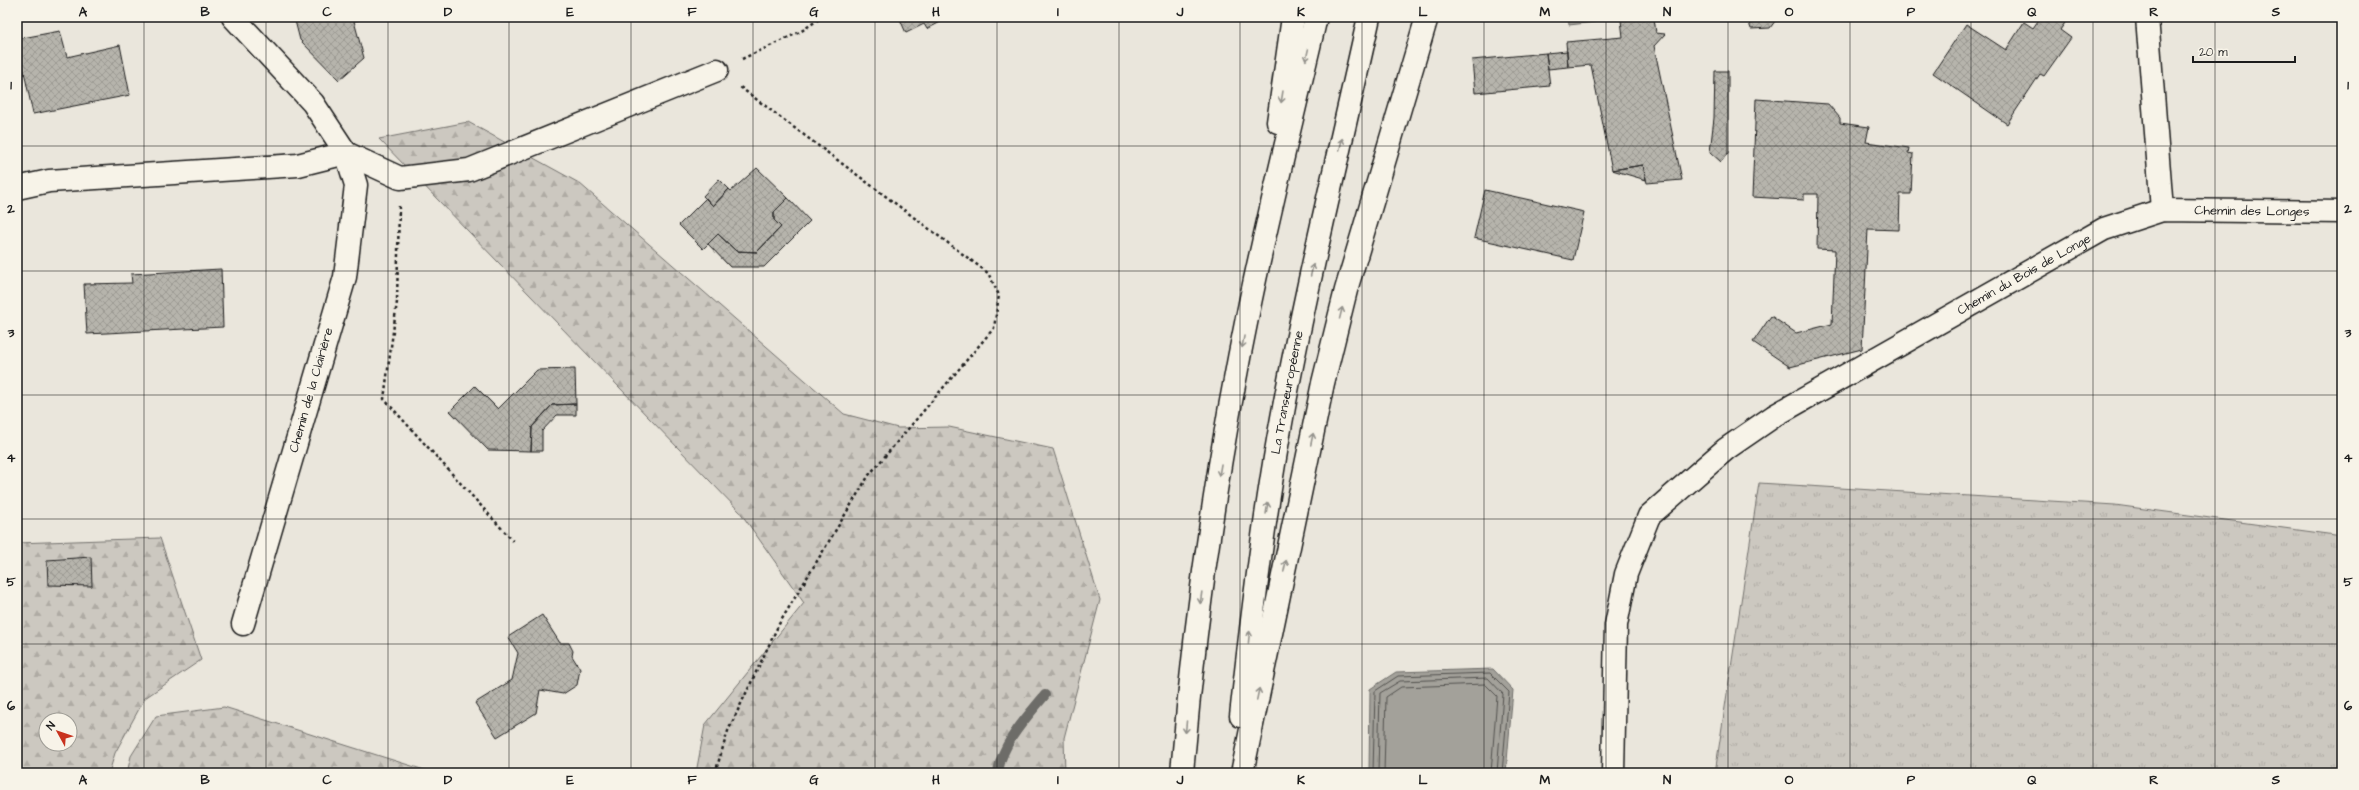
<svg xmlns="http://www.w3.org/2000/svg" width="2359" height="790" viewBox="0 0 2359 790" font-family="'Architects Daughter',sans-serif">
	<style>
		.grass { fill: url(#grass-tufts); stroke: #74726e }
		.forest { fill: url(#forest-firs); stroke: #74726e; fill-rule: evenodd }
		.water { fill: #a3a19a; stroke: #6d6c68 }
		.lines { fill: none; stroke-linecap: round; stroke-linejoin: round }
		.shore { stroke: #52514e; stroke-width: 1 }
		.stream { stroke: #6d6c68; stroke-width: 10 }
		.building { fill: url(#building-cross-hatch); stroke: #1c1c1c }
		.minor-casing { stroke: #1c1c1c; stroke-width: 25 }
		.highway-casing { stroke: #1c1c1c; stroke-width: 25 }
		.path { stroke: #1c1c1c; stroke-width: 2.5; stroke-dasharray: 3 3; stroke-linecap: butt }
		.minor { stroke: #f7f3e8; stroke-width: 22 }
		.highway { stroke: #f7f3e8; stroke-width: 22 }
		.oneway { stroke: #94928c }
		.grid { fill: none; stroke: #1c1c1c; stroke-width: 1; stroke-opacity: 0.55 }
		.labels { text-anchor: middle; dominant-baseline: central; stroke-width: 3; stroke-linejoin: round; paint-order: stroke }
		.street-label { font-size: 13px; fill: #1c1c1c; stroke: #f7f3e8 }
		.neatline { fill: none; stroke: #1c1c1c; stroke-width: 1.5 }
		.grid-label { font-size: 13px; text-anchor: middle; font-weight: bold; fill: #1c1c1c }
	</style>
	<defs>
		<pattern id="grass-tufts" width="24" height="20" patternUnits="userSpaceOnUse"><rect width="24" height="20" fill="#ccc8c0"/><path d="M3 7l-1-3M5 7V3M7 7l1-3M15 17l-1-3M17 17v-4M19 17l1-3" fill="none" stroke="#afaba4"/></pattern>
		<pattern id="forest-firs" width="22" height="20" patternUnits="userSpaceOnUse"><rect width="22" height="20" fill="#ccc8c0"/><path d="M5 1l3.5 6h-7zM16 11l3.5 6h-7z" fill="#afaba4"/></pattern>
		<pattern id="building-cross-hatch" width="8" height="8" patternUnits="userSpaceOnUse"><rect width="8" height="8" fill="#b6b4ac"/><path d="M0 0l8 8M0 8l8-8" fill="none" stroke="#9c9a93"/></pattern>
	</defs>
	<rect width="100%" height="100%" fill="#eae6dc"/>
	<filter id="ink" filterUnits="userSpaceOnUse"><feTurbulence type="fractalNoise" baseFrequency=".025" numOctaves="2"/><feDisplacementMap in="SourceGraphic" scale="8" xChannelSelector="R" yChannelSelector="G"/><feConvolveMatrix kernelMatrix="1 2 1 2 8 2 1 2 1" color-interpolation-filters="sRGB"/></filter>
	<g filter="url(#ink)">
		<!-- grass -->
		<path class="grass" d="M1759,483l356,22 227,31v237h-627z"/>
		<!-- forest -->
		<path class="forest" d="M468,122l111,61 265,231 54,14 51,-1 104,22 47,151 -36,138 1,35h-369l9,-48 99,-122 -64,-91 -361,-373z
			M160,538l41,122 -56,38 -30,55 -6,20h-92v-230zM46,720h24v24h-24z
			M224,707l210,66h-307l4,-17 25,-40z"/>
		<!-- water -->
		<path class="water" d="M1568,17h26l1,5 -26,3z
			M1493,669l20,21 -7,83h-137l1,-84 26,-17z"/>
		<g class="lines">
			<!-- shore -->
			<path class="shore" d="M1373,773l2,-82 23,-15 92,-3 19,19 -7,81
				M1378,773l2,-80 20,-12 88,-3 15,16 -6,79
				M1384,773l2,-76 15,-10 84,-3 12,12 -6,77"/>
			<!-- stream -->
			<path class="stream" d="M998,773c3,-29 29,-56 47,-78"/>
		</g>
		<!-- building -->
		<path class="building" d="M294,17h75l-15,4 10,37 -25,22 -39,-40z
			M899,17h51l-23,12 -3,-5 -18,9z
			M1747,17h31l-8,11 -19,1z
			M2039,17h30l-9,13 11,8 -27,38 -4,-2 -33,50 -74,-51 33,-49 40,26 18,-28 9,6 7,-10z
			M1654,18l2,15 9,1 -11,12 28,134 -35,3 -4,-18 -31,5 -21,-105 -23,2 -2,-25 57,-5 -2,-17z
			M60,31l7,26 53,-12 10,50 -97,19 -16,-75z
			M1567,51l1,16 -20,2 -2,-16z
			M1546,53l4,33 -75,7 -3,-33z
			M1715,71h13v82l-7,9 -11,-10 4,-34z
			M1756,99l72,5 12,14v5l29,4 -3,15 43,6 -1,5 5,1 -2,40h-11l-1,36 -31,-1 -6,120 -72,18 -37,-25 18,-26 25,17 36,-9 3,-74 -18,-1 1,-55h-14v6l-52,-3z
			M1643,165l3,15 -34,-10z
			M757,168l31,30 -14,14v8l7,7 -24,25 -21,-1 -18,-17 -15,15 -24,-24 27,-27 7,8 16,-17 2,2z
			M719,179l10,10 -16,17 -10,-10z
			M1485,190l99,22 -11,48 -99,-22z
			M788,198l22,23 -46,46h-34l-22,-23 10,-10 18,17 21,1 24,-25 -7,-7v-8z
			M221,269l2,58 -136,7 -3,-50 48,-1 -1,-9z
			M575,369l1,35 -24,1 -20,22 -1,24 -43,-1 -38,-39 25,-25 23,23 39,-39z
			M576,404v11h-19l-15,16v20h-11l1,-24 20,-22z
			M91,557l1,29 -44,-1 -1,-25z
			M542,615l18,28h9l4,8 -1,5 8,13 -3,16 -14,9 -23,-4 -4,23 -39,24 -22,-34 37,-23 6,-27 -10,-16z"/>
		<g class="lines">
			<!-- minor casing -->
			<g class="minor-casing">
				<g id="minor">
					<path d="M233,17l80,86 33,50 10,32 -11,92 -102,347"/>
					<path d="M2147,17l15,193"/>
					<path d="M17,188l32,-7 249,-16 48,-12 54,25 69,-8 248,-100"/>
					<path id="s1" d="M1613,773l3,-148 10,-51 23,-58 77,-67 48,-33 330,-187 58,-19 180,2"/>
				</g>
			</g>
			<!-- highway casing -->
			<g class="highway-casing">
				<g id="highway">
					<path d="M1278,122l15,-105"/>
					<path id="s2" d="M1241,716c10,-92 21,-184 37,-276 25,-142 60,-282 91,-423"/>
					<path d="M1182,773c13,-158 36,-315 68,-470 20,-96 44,-191 66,-286"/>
					<path d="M1242,773l81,-390 23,-93 81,-273"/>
				</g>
			</g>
			<!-- path -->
			<path class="path" d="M742,59l58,-27 22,-15
				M399,206l-2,96 -13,97 129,142
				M715,773l13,-42 51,-107 90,-149 125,-147 5,-33 -11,-22 -248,-186"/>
			<!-- minor -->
			<use href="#minor" class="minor"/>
			<!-- highway -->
			<use href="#highway" class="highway"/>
		</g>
		<!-- one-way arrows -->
		<defs><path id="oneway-shaft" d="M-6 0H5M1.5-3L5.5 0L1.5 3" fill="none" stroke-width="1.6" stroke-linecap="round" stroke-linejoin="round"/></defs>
		<g class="oneway">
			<use href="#oneway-shaft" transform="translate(1307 55) rotate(103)"/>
			<use href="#oneway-shaft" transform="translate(1282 97) rotate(99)"/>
			<use href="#oneway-shaft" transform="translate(1341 144) rotate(-77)"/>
			<use href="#oneway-shaft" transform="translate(1312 270) rotate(-77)"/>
			<use href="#oneway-shaft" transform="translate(1341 313) rotate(-76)"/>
			<use href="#oneway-shaft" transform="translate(1243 342) rotate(100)"/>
			<use href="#oneway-shaft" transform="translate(1312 439) rotate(-78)"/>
			<use href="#oneway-shaft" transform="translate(1220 470) rotate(100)"/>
			<use href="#oneway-shaft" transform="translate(1267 508) rotate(-81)"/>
			<use href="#oneway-shaft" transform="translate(1285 566) rotate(-78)"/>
			<use href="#oneway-shaft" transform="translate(1201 598) rotate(98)"/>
			<use href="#oneway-shaft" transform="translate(1249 637) rotate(-84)"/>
			<use href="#oneway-shaft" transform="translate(1258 694) rotate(-78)"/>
			<use href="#oneway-shaft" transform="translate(1186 727) rotate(95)"/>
		</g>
	</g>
	<!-- grid -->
	<path class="grid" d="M144,17v756M266,17v756M388,17v756M509,17v756M631,17v756M753,17v756M875,17v756M997,17v756M1119,17v756M1240,17v756M1362,17v756M1484,17v756M1606,17v756M1728,17v756M1850,17v756M1971,17v756M2093,17v756M2215,17v756M17,146h2325M17,271h2325M17,395h2325M17,519h2325M17,644h2325"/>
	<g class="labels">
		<!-- street labels -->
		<g class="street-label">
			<text stroke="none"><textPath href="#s1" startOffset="953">Chemin des Longes</textPath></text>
			<text stroke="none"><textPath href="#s1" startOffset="710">Chemin du Bois de Longe</textPath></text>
			<text transform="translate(311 390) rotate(-74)">Chemin de la Clairière</text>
			<text stroke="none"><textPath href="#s2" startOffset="327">La Transeuropéenne</textPath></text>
		</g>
	</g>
	<!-- margin -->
	<rect width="2359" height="790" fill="none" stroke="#f7f3e8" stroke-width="44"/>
	<!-- north arrow -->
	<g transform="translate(58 732) rotate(310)"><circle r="19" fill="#f7f3e8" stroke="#9f9d96"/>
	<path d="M0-3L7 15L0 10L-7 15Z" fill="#c8321e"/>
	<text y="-6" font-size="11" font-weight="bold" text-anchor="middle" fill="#1c1c1c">N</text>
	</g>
	<!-- scale -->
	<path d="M2193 56v6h102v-6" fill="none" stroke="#1c1c1c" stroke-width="2"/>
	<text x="2199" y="56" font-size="12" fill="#1c1c1c" stroke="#f7f3e8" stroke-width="3" paint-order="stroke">20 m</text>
	<rect x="22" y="22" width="2315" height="746" class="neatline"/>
	<g class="grid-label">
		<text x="83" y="16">A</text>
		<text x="205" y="16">B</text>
		<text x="327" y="16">C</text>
		<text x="448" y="16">D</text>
		<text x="570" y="16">E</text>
		<text x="692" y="16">F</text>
		<text x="814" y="16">G</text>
		<text x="936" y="16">H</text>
		<text x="1058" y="16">I</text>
		<text x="1180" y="16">J</text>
		<text x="1301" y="16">K</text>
		<text x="1423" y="16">L</text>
		<text x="1545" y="16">M</text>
		<text x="1667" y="16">N</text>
		<text x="1789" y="16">O</text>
		<text x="1911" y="16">P</text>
		<text x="2032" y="16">Q</text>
		<text x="2154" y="16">R</text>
		<text x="2276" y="16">S</text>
		<text x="11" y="89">1</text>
		<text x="2348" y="89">1</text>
		<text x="11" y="213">2</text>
		<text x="2348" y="213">2</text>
		<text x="11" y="337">3</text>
		<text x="2348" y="337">3</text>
		<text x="11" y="462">4</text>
		<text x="2348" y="462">4</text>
		<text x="11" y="586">5</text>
		<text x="2348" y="586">5</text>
		<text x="11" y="710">6</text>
		<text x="2348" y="710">6</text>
		<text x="83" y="784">A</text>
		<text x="205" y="784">B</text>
		<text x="327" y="784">C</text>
		<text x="448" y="784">D</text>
		<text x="570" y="784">E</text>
		<text x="692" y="784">F</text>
		<text x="814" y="784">G</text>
		<text x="936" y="784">H</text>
		<text x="1058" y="784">I</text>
		<text x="1180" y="784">J</text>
		<text x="1301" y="784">K</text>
		<text x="1423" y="784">L</text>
		<text x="1545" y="784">M</text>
		<text x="1667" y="784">N</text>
		<text x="1789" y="784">O</text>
		<text x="1911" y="784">P</text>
		<text x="2032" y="784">Q</text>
		<text x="2154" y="784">R</text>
		<text x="2276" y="784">S</text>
	</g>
</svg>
